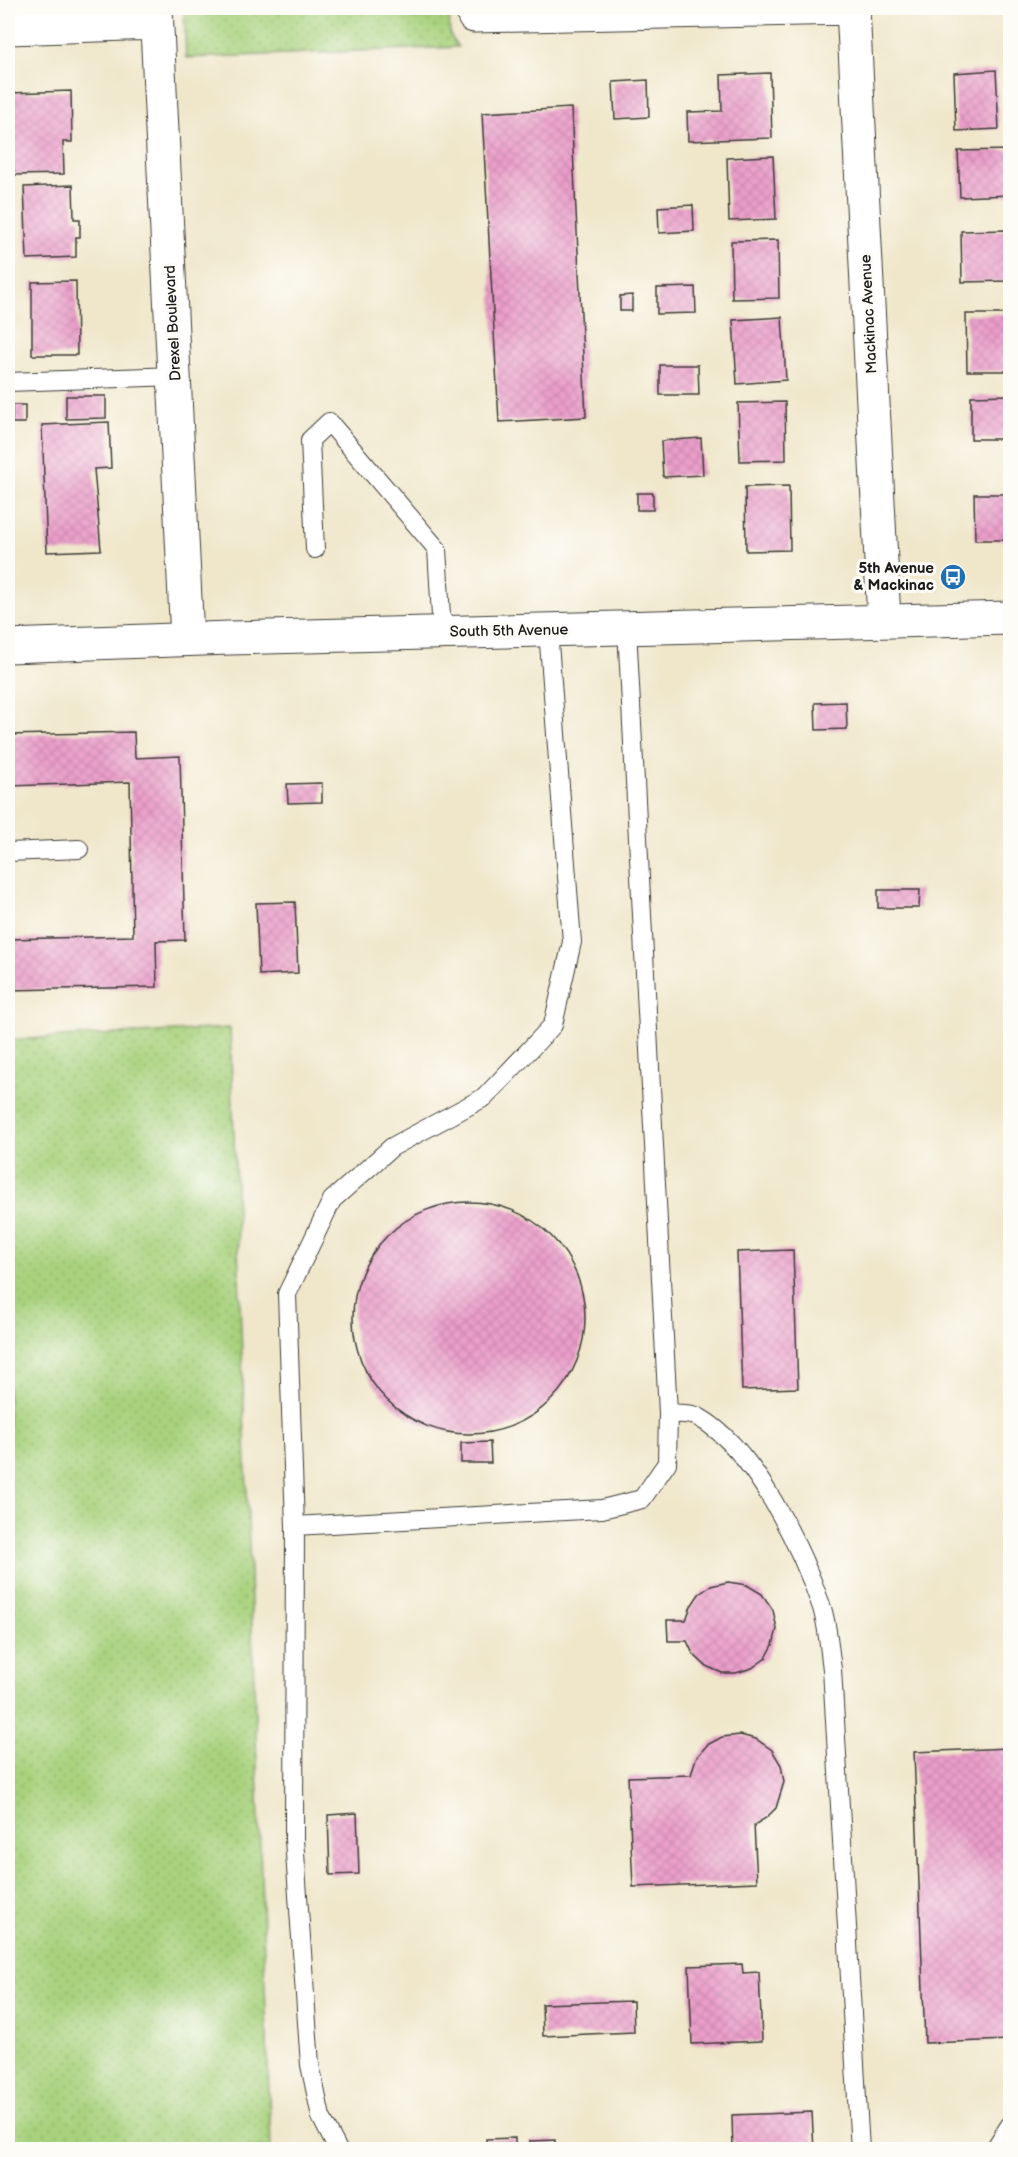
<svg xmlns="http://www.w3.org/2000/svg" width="1018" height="2157" viewBox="0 0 1018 2157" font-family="'Balsamiq Sans',sans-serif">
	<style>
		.park { fill: url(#park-dots); stroke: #62774c; stroke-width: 1.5 }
		.building { fill: url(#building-cross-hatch) }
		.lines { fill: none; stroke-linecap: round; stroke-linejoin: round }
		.service-casing { stroke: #3c3a36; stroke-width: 20 }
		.minor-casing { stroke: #3c3a36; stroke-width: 35 }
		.tertiary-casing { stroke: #3c3a36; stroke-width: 35 }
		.service { stroke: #fff; stroke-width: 18 }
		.minor { stroke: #fff; stroke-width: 33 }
		.tertiary { stroke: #fff; stroke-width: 33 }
		.labels { text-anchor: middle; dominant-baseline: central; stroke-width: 6; stroke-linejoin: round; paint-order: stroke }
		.street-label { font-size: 15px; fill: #1c1c1c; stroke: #fdfcf7 }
		.poi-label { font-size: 15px; font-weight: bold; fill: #1c1c1c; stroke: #fdfcf7; text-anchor: end }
	</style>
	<defs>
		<pattern id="park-dots" width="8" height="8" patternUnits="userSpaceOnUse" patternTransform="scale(1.5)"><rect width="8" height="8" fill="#a8d27d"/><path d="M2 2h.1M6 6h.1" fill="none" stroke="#90b46b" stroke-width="1.8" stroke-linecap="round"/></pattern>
		<pattern id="building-cross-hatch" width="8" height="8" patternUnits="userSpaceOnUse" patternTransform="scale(1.5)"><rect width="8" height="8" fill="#eb9eca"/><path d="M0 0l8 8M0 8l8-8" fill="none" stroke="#c988ad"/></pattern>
	</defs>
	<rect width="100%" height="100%" fill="#fdfcf7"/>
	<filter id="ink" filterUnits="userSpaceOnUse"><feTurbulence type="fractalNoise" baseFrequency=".0167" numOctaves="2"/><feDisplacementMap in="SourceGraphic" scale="12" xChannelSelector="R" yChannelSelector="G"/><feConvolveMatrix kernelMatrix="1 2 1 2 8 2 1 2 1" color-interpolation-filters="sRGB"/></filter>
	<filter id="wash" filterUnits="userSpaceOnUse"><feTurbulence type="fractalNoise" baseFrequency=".008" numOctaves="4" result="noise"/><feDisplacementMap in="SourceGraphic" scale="24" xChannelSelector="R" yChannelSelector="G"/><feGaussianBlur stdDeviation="1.35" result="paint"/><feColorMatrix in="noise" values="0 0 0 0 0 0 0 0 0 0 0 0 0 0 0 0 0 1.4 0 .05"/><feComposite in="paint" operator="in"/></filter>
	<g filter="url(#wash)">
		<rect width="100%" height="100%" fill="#f0e7cb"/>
		<!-- park -->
		<path class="park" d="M184,8h265l1,27 8,12 -272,11z
			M230,1028l41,1121h-263v-1109z"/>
		<g id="blocks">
			<!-- building -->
			<path class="building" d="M996,70l3,59 -43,2 -2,-58z
				M770,73l2,65 -84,3 -1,-29 35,-1 -1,-36z
				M648,80l1,37 -34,2 -2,-37z
				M71,91l1,51h-9l1,32 -50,1 -4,-82z
				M571,108l15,309 -87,5 -17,-309z
				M1010,150v45l-50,2 -2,-46z
				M773,156l3,63 -47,2 -2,-63z
				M73,185l1,34h6v18h-4v20l-49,2 -3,-72z
				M693,205l1,26 -35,2 -1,-26z
				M1009,230l1,51 -48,1 -1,-51z
				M778,240l1,58 -47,1 -1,-58z
				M76,281l1,74h-45v-73z
				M695,287l1,26 -39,1v-26z
				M632,295v16h-12v-15z
				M966,314h41l1,57h-41z
				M782,317l4,63 -49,4 -4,-64z
				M660,365h38l1,30h-39z
				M1010,395v44h-39v-43z
				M66,396h40v22l-40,1z
				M785,402l1,58 -46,1 -2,-58z
				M12,405h13v18h-13z
				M109,422l2,46 -17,1 7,81 -54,2 -5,-127z
				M701,438l2,37 -40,2 -2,-36z
				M789,486l1,64 -44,1 -1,-64z
				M637,493h16v17h-16z
				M974,494h36v46h-35z
				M846,702l1,27 -31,1 -1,-27z
				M134,732l1,26 45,-2 5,184 -29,1 1,46 -149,3v-51l125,-3 -3,-154 -122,4v-51z
				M322,783v19l-34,1 -1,-19z
				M878,890h42l-1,18h-41z
				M295,902l3,71 -39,2 -3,-72z
				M353 1318a116 116 0 1 1 232 0a116 116 0 1 1-232 0Z
				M793,1250l5,138 -56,2 -5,-138z
				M490,1442l1,21h-30v-20z
				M728,1582l19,3 15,9 11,16 4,19 -4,16 -7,13 -14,10 -16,5h-14l-16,-7 -13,-12 -6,-13h-19l-1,-21h19l5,-14 8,-12 12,-8z
				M740,1735l16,4 16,11 9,15 3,17 -8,26 -10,10 -12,7 3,57 -124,5 -5,-110 63,-2 5,-17 11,-13 15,-8z
				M1010,1748v292l-85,3 -11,-291z
				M357,1813l2,61 -29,1 -2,-60z
				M742,1964l1,9 16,-1 3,69 -70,3 -3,-78z
				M633,2001l1,31 -91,4 -1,-32z
				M812,2112l2,38h-81l-1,-35z
				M515,2138v12h-29v-11z
				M555,2140v10h-25v-9z"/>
		</g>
	</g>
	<g filter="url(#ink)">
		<use href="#blocks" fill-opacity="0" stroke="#3c3a36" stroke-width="1.5"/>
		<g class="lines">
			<!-- service casing -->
			<g class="service-casing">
				<path id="service" d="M8,382l168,-6
					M315,549l-5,-109 19,-18 108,127 5,84
					M548,630l24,312 -19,83 -68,72 -93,50 -60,53 -45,94 8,232 307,-17 40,-10 25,-36 1,-50 -41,-785
					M8,852l71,-3
					M668,1413c10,1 24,0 32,5 55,32 100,128 121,187 7,20 8,43 11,64l28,481
					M295,1526l-1,313 16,226 11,52 17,33
					M994,2150l16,-25"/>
			</g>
			<!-- minor casing -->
			<g class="minor-casing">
				<path id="minor" d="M156,8l31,631
					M853,8l31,612
					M474,16l376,-8
					M8,28l148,-5"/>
			</g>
			<!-- tertiary casing -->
			<g class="tertiary-casing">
				<path id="tertiary" d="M8,646l222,-8 780,-20"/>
			</g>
			<!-- service -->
			<use href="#service" class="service"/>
			<!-- minor -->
			<use href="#minor" class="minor"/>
			<!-- tertiary -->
			<use href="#tertiary" class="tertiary"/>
		</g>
	</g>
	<!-- icons -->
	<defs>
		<g id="bus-disc" transform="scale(1.35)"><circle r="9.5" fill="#1f6fb2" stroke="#fdfcf7"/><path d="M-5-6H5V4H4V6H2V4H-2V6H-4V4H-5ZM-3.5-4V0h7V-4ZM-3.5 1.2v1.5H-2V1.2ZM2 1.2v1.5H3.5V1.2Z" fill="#fff"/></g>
	</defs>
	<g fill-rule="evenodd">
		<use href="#bus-disc" x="953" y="577"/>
	</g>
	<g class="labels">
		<!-- street labels -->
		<g class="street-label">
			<text transform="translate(869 314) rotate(-93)">Mackinac Avenue</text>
			<text transform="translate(173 323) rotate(-93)">Drexel Boulevard</text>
			<text transform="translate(509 631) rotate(-1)">South 5th Avenue</text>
		</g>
		<!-- poi labels -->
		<g class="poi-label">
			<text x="934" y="568">5th Avenue<tspan x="934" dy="17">&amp; Mackinac</tspan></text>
		</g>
	</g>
	<!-- margin -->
	<rect width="1018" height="2157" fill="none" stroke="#fdfcf7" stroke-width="30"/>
</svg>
